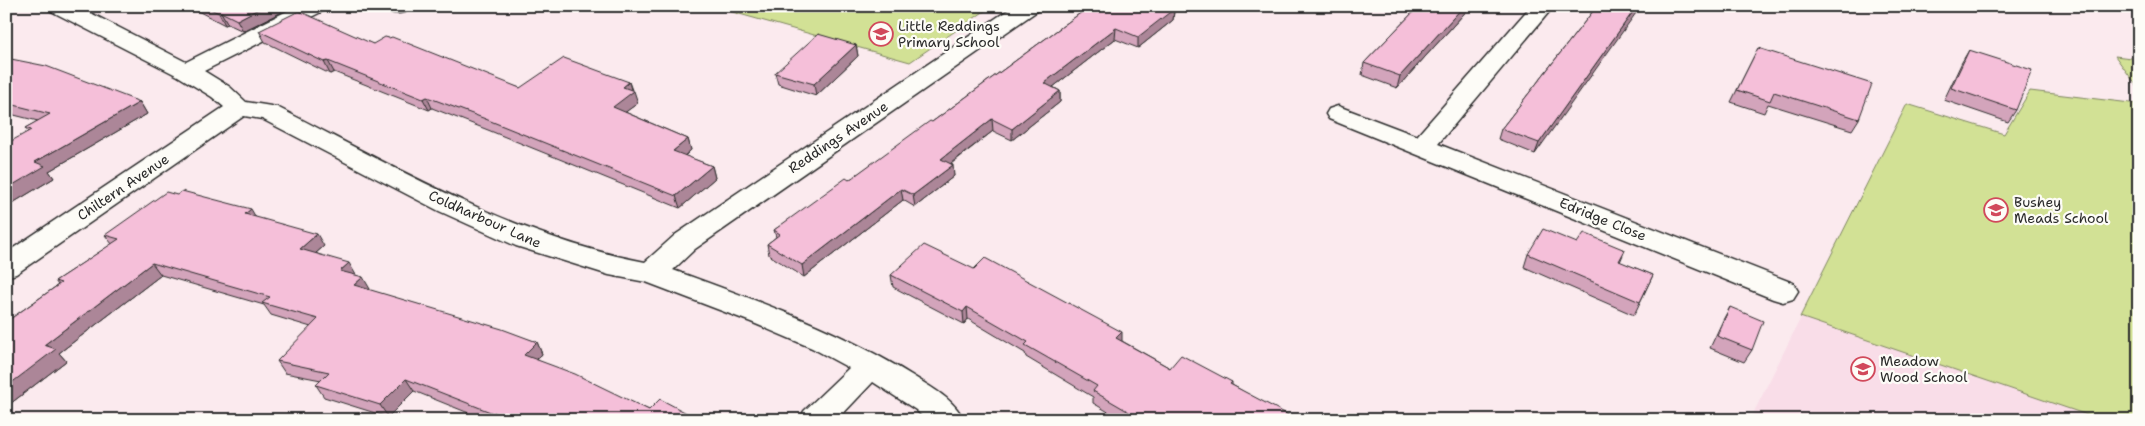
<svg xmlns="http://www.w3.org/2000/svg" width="2145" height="426" viewBox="0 0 2145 426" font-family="'Shantell Sans',sans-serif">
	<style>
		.built { fill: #f9dde8 }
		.green { fill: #d2e195; stroke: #7e8660 }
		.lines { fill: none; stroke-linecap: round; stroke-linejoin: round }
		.minor-casing { stroke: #2b2b2b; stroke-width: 3 }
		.minor { fill: #fdfcf7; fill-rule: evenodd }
		.wall { fill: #d3a4bb; stroke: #2b2b2b }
		.shaded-wall { fill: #ac8698; stroke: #2b2b2b }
		.building { fill: #f5bfd9; stroke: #2b2b2b }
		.labels { text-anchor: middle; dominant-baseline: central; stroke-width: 4.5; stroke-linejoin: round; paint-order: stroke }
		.poi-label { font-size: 14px; fill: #2b2b2b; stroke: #fdfcf7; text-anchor: start }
		.street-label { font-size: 14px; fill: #2b2b2b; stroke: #fdfcf7 }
	</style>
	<rect width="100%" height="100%" fill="#fbeaee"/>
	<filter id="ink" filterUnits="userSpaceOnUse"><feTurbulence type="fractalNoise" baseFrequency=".02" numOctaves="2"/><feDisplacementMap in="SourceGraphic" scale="10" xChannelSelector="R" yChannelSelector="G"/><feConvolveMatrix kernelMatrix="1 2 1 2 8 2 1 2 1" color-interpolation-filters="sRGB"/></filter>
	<g filter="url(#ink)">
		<!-- built -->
		<path class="built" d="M2030,91l109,13v316h-389l157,-316 97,30z"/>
		<!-- green -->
		<path class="green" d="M711,6h281l-82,56z
			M2115,56l24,3v30z
			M2030,91l109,13v316h-37l-302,-103 107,-213 97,30z"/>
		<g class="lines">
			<!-- minor casing -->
			<g class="minor-casing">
				<path id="minor" d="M48,6h29l109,56 111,-56h29l-3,5 -119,60 26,16 16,15 31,5c118,60 236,130 368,155l30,-27 339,-229h26l-3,5 -342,238 -22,21c82,30 165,59 240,106 19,12 41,23 51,44h-38l-10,-10 -43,-28 -36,38h-37l4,-9 45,-43 -37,-20 -61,-26 -105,-40 -37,-7 -93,-29 -77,-35 -177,-92 -18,-3 -228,158 -10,3v-24l218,-146 -12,-10 -34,-21 -127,-65z
					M384,6h24v1l-3,5c-9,2 -16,2 -21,-6z
					M1531,6h23l-116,138 355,139 5,8 -5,8 -10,3 -10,-3 -444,-180 -3,-5 3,-5 9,-3 79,30z"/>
			</g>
			<!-- minor -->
			<use href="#minor" class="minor"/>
		</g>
		<!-- wall -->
		<path class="wall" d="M188,6h91l3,6 -39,19 -15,-7 -3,1z
			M1090,6h90l-6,5 -1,9 -35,28 -23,-9 -62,48 7,4v11l-48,38 -19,-9 -42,33 3,12 -39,31 -12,-7 -99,77 -35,-22 -2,-11 9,-7 -2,-7 75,-50 83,-58z
			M1419,6h52l-74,82 -35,-13 2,-12z
			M1597,6l-62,148 -37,-15 3,-10z
			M259,31l114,13 147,44 109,-6 3,8 6,13 -13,9 63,27 3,11 -6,6 27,10 3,12 -35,30 -192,-78 -56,-22 -3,2 -95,-38 -4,2 -65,-32z
			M856,45l2,11 -42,40 -38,-12 -3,-11z
			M1758,48l101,71 -7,11 -84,-26 -4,9 -33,-11z
			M1969,50l47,60 -8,12 -64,-22 18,-38z
			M6,58l134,44 7,12 -98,57 5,7 -48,29 22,-75 -3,-4 13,-7 -32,-8z
			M255,217l69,29 -8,7 40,22 14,14 -1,1 168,52 5,12 -5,6 112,50 51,10h-214l-72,-29 -26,26 -64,-20 -8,-12 5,-5 -36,-7 -8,-12 34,-34 -40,-12 -7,-10 -103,-30 -102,78 7,8 -60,46v-85l52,-37 -3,-4 57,-37 -7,-9z
			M1577,243l48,7 -5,12 33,13 -19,40 -110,-48 4,-13z
			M891,275l231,66 48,27 62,14v3l62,35h-172l-29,-17v-6l-67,-40 -1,-4 -57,-34 -4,5 -71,-37z
			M1730,307l22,43 -8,12 -34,-14 13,-28z"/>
		<!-- shaded-wall -->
		<path class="shaded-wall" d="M264,6h15l3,6 -39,19 -6,-11z
			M1167,6h13l-6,5 -1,9 -35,28v-11z
			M1464,6h7l-74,82 3,-12z
			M1637,6h4l-106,148 4,-11z
			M221,12l7,12 -3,1 -6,-12z
			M1116,28l-1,11 -71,55v-11z
			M856,45l2,11 -42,40 -2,-12z
			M328,61l6,11 -4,2 -6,-12z
			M629,82l3,11 2,-2 4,12 -22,16 -3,-12 10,-20z
			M1060,91v11l-48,38v-11z
			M427,97l5,11 -3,2 -6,-11z
			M140,102l7,12 -98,57 5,7 -48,29v-18l29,-27z
			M992,119l1,12 -51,39 -1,-11z
			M688,139l3,11 -15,13 -3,-12z
			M953,165l1,11 -39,31 -2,-12z
			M712,166l3,12 -35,30 -4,-12z
			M901,189l2,11 -99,77 -2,-12z
			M251,209l7,12 -13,-7z
			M317,234l7,12 -17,15 -7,-12z
			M152,263l9,12 -102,78 7,8 -60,46v-20l38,-42z
			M349,263l7,12 -9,8 -7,-12z
			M363,277l7,12 -9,8 -7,-12z
			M967,307l1,12 -4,5 -1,-12z
			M1122,332v13l-6,-7z
			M537,342l5,12 -13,13 -5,-12z
			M406,379l8,12 -26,26 -8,-12z
			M6,409l5,5 -5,4z
			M494,412l5,8h-2l-4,-7z"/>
		<!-- building -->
		<path class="building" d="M204,6h60l-27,14 -16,-8 -2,1z
			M1090,6h77l7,3 -36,28 -22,-9 -72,55 16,8 -48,38 -20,-10 -51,40 12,6 -40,30 -12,-6 -99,76 -35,-21 13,-10 -6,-4 72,-52 3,2 81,-59 2,1z
			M1419,6h45l-64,70 -36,-13z
			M1597,6h40l-98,137 -38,-14z
			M299,11l74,33 12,-7 4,1 3,-1 128,51 44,-30 65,24 -6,5 11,4 -21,16 75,32 -15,12 39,15 -36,30 -193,-78 -56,-21 -4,2 -95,-38 -4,1 -65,-31z
			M818,34l38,11 -42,39 -39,-11z
			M1758,48l114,36 -13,35 -85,-27 -4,9 -33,-11z
			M1969,50l63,20 -16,40 -65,-22z
			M6,58l40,8 94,36 -105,60 10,4 -39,23v-45l25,-14 -6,-2 25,-14 -44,-11z
			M182,191l69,18 -6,5 72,20 -17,15 49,14 -9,8 23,6 -9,8 148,44 35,13 -13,13 51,19 74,36 11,-11 40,21h-190l-16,-8 -1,1 -87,-34 -26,26 -64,-20 13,-13 -52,-11 41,-42 -56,-16 8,-6 -118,-34 -108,82 12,4 -50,38v-65l55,-39 -6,-2 64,-42 -14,-4 61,-43 11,3z
			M1543,229l34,14 7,-10 41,17 -6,11 34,14 -13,27 -112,-48z
			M924,245l50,24 11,-11 137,74 -6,6 54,30 11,-13 51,27 -2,2 64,34 -1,2h-150l-50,-29 4,-5 -72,-41 3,-3 -61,-35 -4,5 -72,-37z
			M1730,307l33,14 -11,29 -35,-14z
			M711,416l8,4h-12z"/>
	</g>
	<!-- icons -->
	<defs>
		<g id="school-ring" transform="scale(1.25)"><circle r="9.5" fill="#fdfcf7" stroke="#d1495b" stroke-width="1.5"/><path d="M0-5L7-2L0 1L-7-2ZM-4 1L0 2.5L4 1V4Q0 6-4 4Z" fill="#d1495b"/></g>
	</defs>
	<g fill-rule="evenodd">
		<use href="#school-ring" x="881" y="34"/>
		<use href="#school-ring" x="1996" y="210"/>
		<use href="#school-ring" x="1863" y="369"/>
	</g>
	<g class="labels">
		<!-- poi labels -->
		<g class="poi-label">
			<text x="898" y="26">Little Reddings<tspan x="898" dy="16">Primary School</tspan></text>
			<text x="2014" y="202">Bushey<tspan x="2014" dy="16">Meads School</tspan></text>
			<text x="1880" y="361">Meadow<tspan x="1880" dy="16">Wood School</tspan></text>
		</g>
		<!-- street labels -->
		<g class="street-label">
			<text transform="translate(838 137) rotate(-34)">Reddings Avenue</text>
			<text transform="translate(123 187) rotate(-34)">Chiltern Avenue</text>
			<text transform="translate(485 219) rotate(24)">Coldharbour Lane</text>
			<text transform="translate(1603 219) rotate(22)">Edridge Close</text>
		</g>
	</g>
	<!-- margin -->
	<rect width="2145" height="426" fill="none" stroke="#fdfcf7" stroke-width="25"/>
	<rect x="12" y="12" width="2120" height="401" fill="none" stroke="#2b2b2b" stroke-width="2" filter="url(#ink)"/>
</svg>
